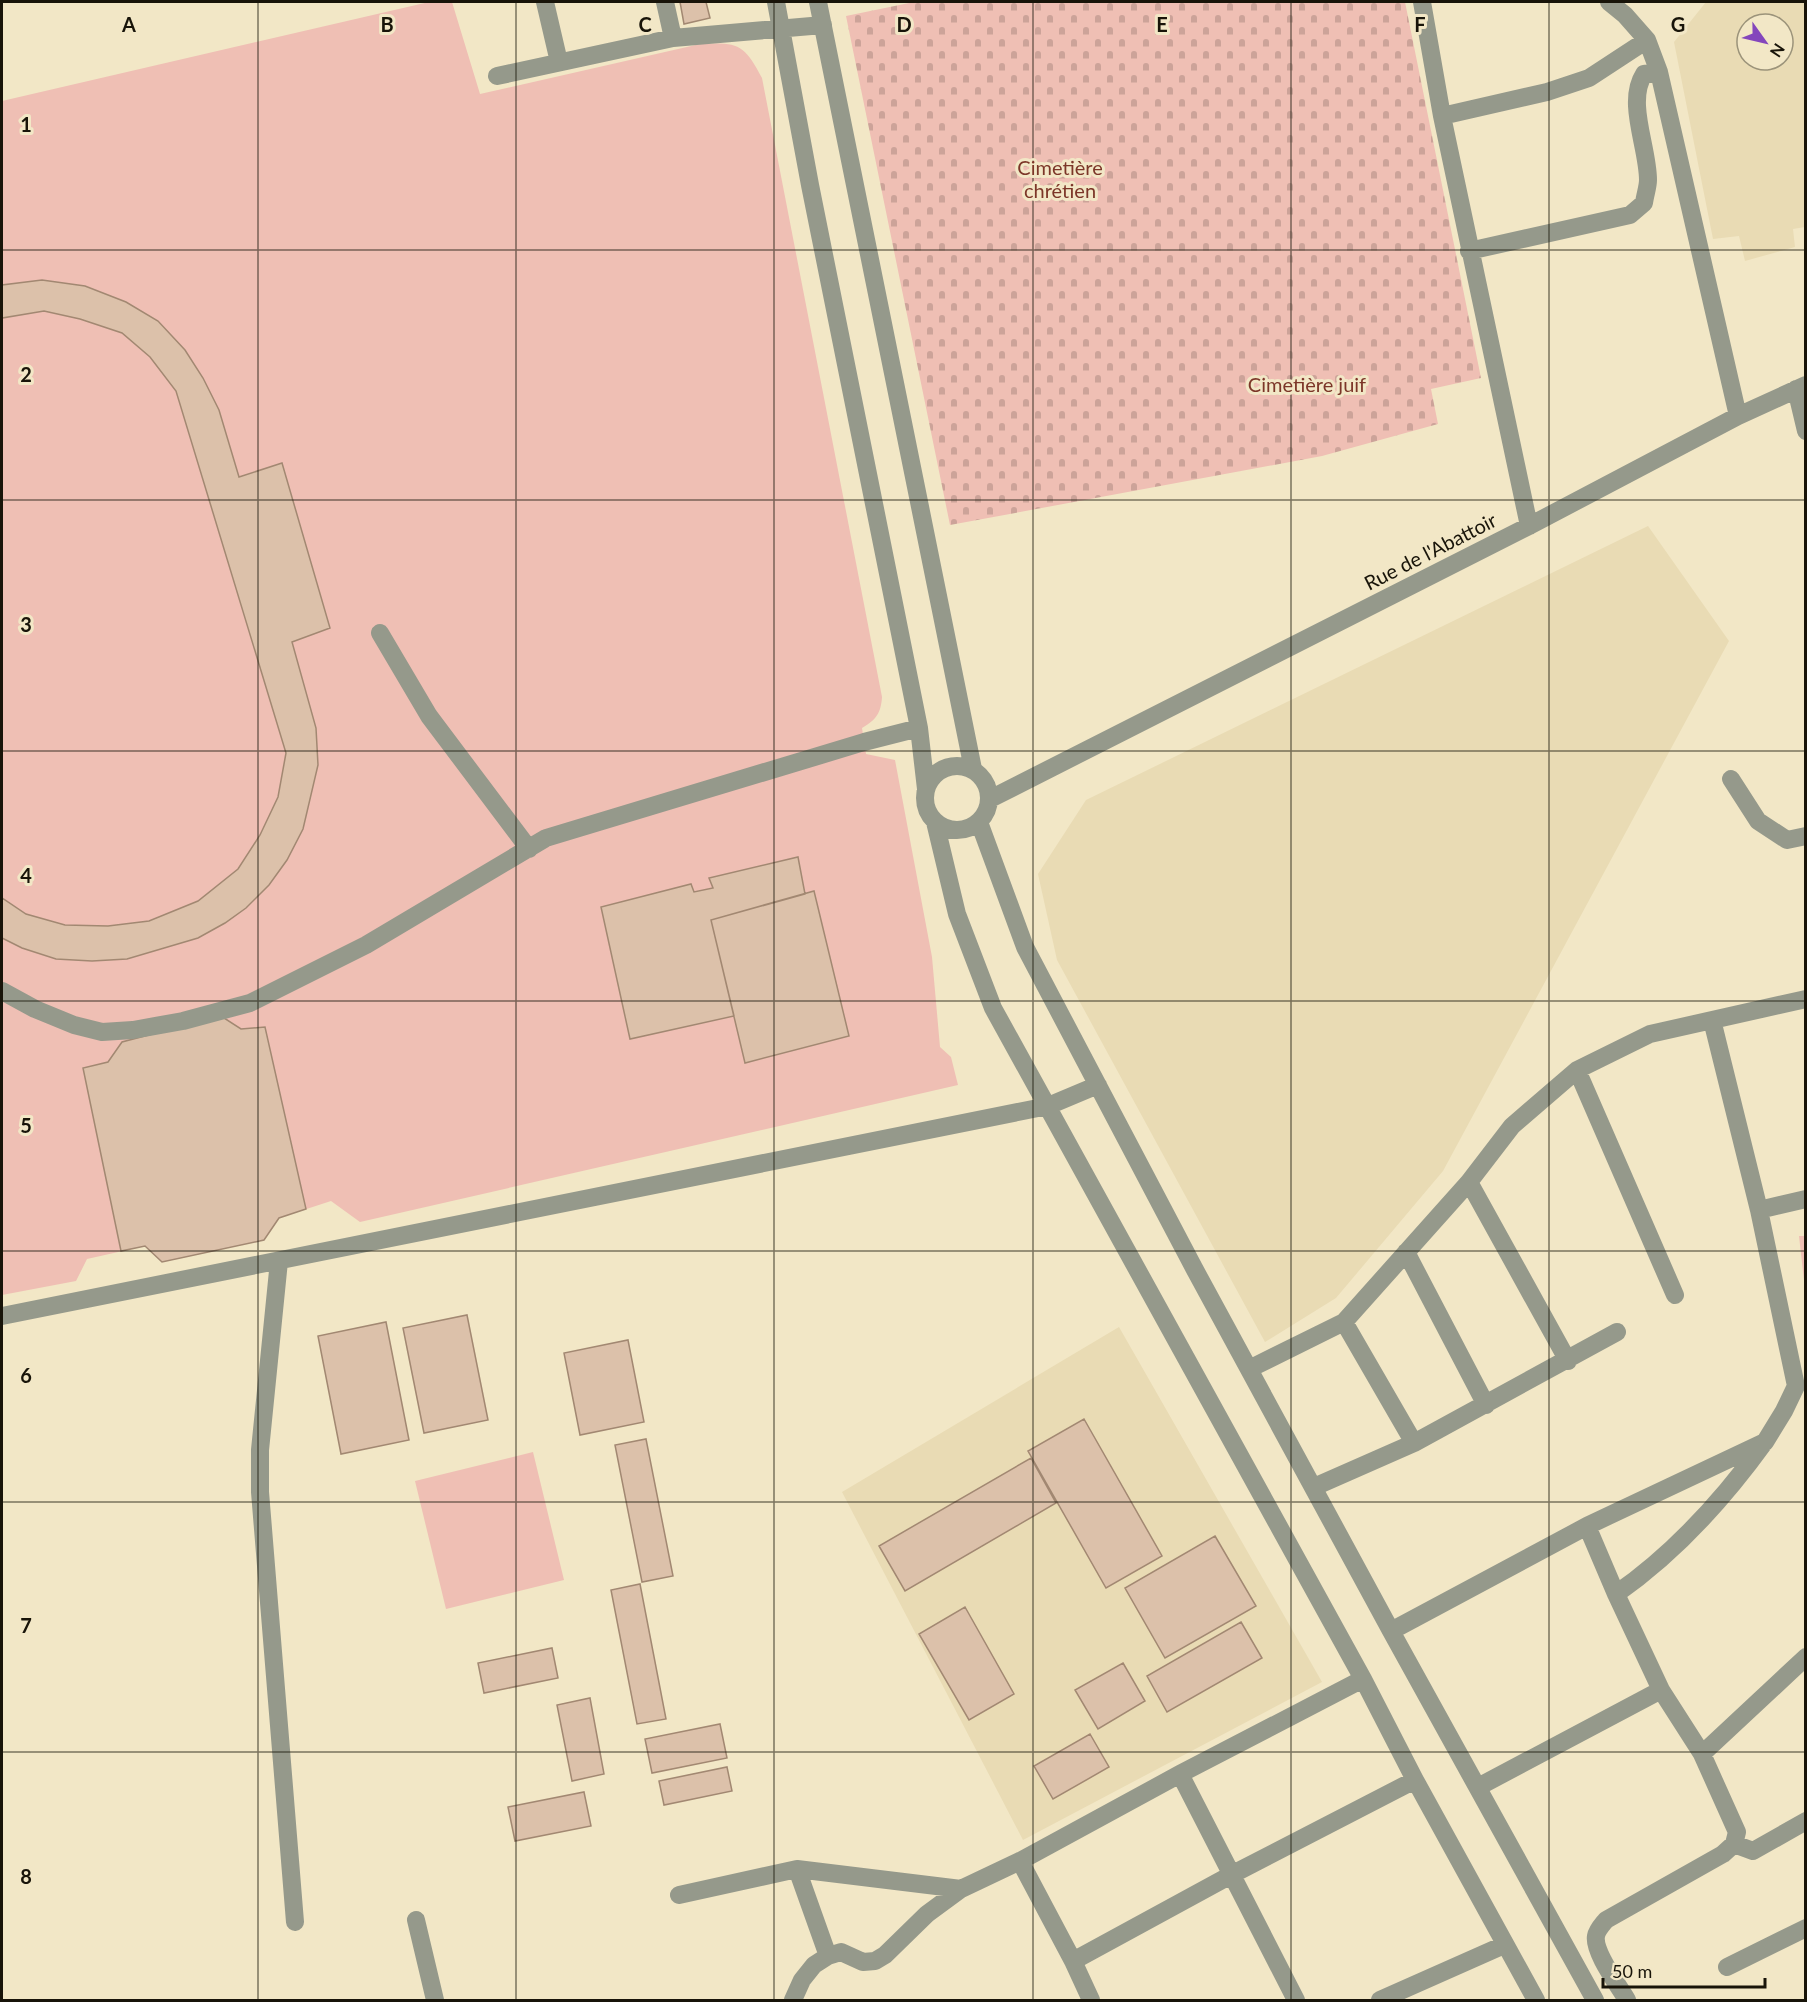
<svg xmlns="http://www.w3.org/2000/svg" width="1807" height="2002" viewBox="0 0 1807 2002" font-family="Lato,sans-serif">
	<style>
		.built { fill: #e9dbb4; fill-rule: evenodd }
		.cemetery { fill: url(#cemetery-stones) }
		.pitch { fill: #efbfb4 }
		.building { fill: #dcc1aa; stroke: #a28872; stroke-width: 1.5 }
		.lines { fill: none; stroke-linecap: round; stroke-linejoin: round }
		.minor { stroke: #95998b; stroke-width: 18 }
		.grid { fill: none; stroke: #181409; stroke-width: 1.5; stroke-opacity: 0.55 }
		.labels { text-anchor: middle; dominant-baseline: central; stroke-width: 6; stroke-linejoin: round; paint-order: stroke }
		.park-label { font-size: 20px; fill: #7c3628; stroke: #f2e7c6 }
		.street-label { font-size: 20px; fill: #181409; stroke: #f2e7c6 }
		.grid-label { font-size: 20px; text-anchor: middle; font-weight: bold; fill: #181409; stroke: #f2e7c6; stroke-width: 6; stroke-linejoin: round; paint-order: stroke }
	</style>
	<defs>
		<pattern id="cemetery-stones" width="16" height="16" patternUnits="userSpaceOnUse" patternTransform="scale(1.5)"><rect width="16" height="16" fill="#efbfb4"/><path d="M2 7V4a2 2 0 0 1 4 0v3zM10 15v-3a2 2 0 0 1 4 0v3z" fill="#cca399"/></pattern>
	</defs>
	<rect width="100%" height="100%" fill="#f2e7c6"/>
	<!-- built -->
	<path class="built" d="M1706,2h99v225l-12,2 2,18 -50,14 -6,-25 -26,3 -39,-197zM1747,24h36v36h-36z
		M1648,526l81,115 -286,530 -107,127 -71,44 -208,-382 -19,-86 48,-74z
		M1119,1327l203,355 -299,158 -181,-348z"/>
	<!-- cemetery -->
	<path class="cemetery" d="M914,2h491l76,376 -50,11 7,35 -116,32 -372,69 -104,-509z"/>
	<!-- pitch -->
	<path class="pitch" d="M429,2h23l28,92 220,-50c37,-2 44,-1 62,34l120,619c-1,16 -6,23 -20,31l4,26 29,6 37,197 8,90 11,10 7,28 -598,137 -29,-21 -52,17 -15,22 -102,22 -17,-16 -58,13 -11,22 -74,14v-1194z
		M1799,1236h6v53z
		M533,1452l31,128 -118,29 -31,-128z"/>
	<!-- building -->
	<path class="building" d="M680,2h26l4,16 -26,6z
		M42,280l43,6 41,16 32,19 27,29 18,28 16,32 20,67 43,-14 48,165 -38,14 24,86 2,37 -15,64 -16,31 -18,25 -23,23 -21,15 -27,15 -71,21 -35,2 -36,-2 -34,-11 -20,-10v-40l24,16 39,11 43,1 41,-5 49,-20 40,-32 22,-34 18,-38 8,-44 -110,-362 -26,-34 -28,-24 -42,-14 -36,-8 -42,7v-33z
		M798,857l7,37 -94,26 23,96 -104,23 -29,-132 90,-23 3,8 19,-4 -4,-10z
		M814,891l35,145 -104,27 -34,-143z
		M221,1016l20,13 24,-2 41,182 -27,9 -15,22 -102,22 -17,-16 -24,5 -38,-183 25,-6 14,-20z
		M467,1315l21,105 -64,13 -21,-105z
		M386,1322l23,118 -68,14 -23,-118z
		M628,1340l16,82 -64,13 -16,-82z
		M1084,1419l78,137 -56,32 -78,-137z
		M646,1439l27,137 -31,6 -27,-137z
		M1031,1458l25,45 -151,88 -26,-45z
		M1215,1536l41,70 -91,52 -40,-70z
		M640,1584l26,135 -29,5 -26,-134z
		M965,1607l49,87 -45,26 -50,-86z
		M1241,1622l21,36 -95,54 -20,-36z
		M552,1648l6,30 -74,15 -6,-30z
		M1123,1663l22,38 -47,28 -23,-39z
		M590,1698l14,76 -32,7 -15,-76z
		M720,1724l7,34 -75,15 -7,-34z
		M1090,1734l19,33 -56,32 -19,-33z
		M727,1767l5,24 -68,14 -5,-24z
		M584,1792l7,34 -76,15 -7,-34z"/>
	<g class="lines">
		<!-- minor -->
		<path class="minor" d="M545,2l14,60
			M665,2l8,36
			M776,2l34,183 109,543 7,61
			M818,2l155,767
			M1422,2l20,114 87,410
			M1609,2l16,13 22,25 12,32 79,344
			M497,76l176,-38 150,-13
			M1442,116l105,-24 42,-14 58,-38
			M1469,251l161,-36 14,-12c1,-8 4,-16 4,-23 0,-33 -22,-78 -4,-106l15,-2
			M1796,389l10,42
			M380,633l49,83 100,133
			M925 798a32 32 0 1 1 64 0a32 32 0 1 1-64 0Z
			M1731,779l27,42 29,19 19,-4
			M990,799l539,-273 209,-110 68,-31
			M935,822l22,92 36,94 370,671 52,101 121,220
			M979,822l46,125 169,321 197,363 204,369
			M2,991l33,18 39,16 28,7 31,-2 50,-9 67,-18 116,-58 180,-107 318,-96 55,-14
			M1577,1070l98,225
			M1469,1182l99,179
			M1759,1210l47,-11
			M1406,1252l80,153
			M279,1261l-19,189v42l35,430
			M2,1316l1046,-210 50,-21
			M1344,1322l70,121
			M1249,1369l95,-47 125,-140 43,-56 65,-56 73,-36 156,-35
			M1314,1487l100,-44 203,-111
			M1587,1526l29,68 45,96 41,64 35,78 -3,12 -11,10 -117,66c-4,5 -9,10 -10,16 -3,16 23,50 31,64
			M1616,1594c59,-41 106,-93 148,-151
			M1391,1631l196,-105 178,-84 19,-31 12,-25 -37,-176 -47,-190
			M1702,1754l104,-97
			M1180,1774l116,226
			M1478,1787l183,-97
			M1734,1844l19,7 53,-30
			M1020,1861l53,100 18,39
			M797,1869l31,87
			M679,1895l118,-26 164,20
			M416,1920l19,80
			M1073,1961l158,-86 184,-95
			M1727,1967l79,-39
			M793,2000l9,-20 12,-15 14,-9 13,-4 22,10 12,-1 10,-6 42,-41 34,-25 59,-28 160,-87 183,-95
			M1380,2000l124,-55"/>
	</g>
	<!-- grid -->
	<path class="grid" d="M258,2v1998M516,2v1998M774,2v1998M1033,2v1998M1291,2v1998M1549,2v1998M2,250h1804M2,500h1804M2,751h1804M2,1001h1804M2,1251h1804M2,1502h1804M2,1752h1804"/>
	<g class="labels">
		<!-- park labels -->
		<g class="park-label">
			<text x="1060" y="167">Cimetière<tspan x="1060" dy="23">chrétien</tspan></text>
			<text x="1307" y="384">Cimetière juif</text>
		</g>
		<!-- street labels -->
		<g class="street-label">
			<text transform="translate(1430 551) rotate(-27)">Rue de l'Abattoir</text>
		</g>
	</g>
	<g class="grid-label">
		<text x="129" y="32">A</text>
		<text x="387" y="32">B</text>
		<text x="645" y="32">C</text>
		<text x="904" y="32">D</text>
		<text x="1162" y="32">E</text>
		<text x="1420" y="32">F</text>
		<text x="1678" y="32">G</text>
		<text x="26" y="132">1</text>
		<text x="26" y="382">2</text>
		<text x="26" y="632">3</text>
		<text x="26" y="883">4</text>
		<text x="26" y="1133">5</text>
		<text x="26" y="1383">6</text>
		<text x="26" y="1633">7</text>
		<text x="26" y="1884">8</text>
	</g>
	<!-- border -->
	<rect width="1807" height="2002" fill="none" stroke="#181409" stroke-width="6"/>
	<!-- north arrow -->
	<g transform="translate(1765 42) rotate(124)"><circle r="28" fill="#f2e7c6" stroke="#9b937a" stroke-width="1.5"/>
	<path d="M0-4.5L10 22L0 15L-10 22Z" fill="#8446bc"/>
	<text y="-9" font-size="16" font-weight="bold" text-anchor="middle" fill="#181409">N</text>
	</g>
	<!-- scale -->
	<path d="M1603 1978v9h162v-9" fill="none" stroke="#181409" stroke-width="3"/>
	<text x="1612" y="1978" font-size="18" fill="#181409" stroke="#f2e7c6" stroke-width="4.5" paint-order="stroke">50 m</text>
</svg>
